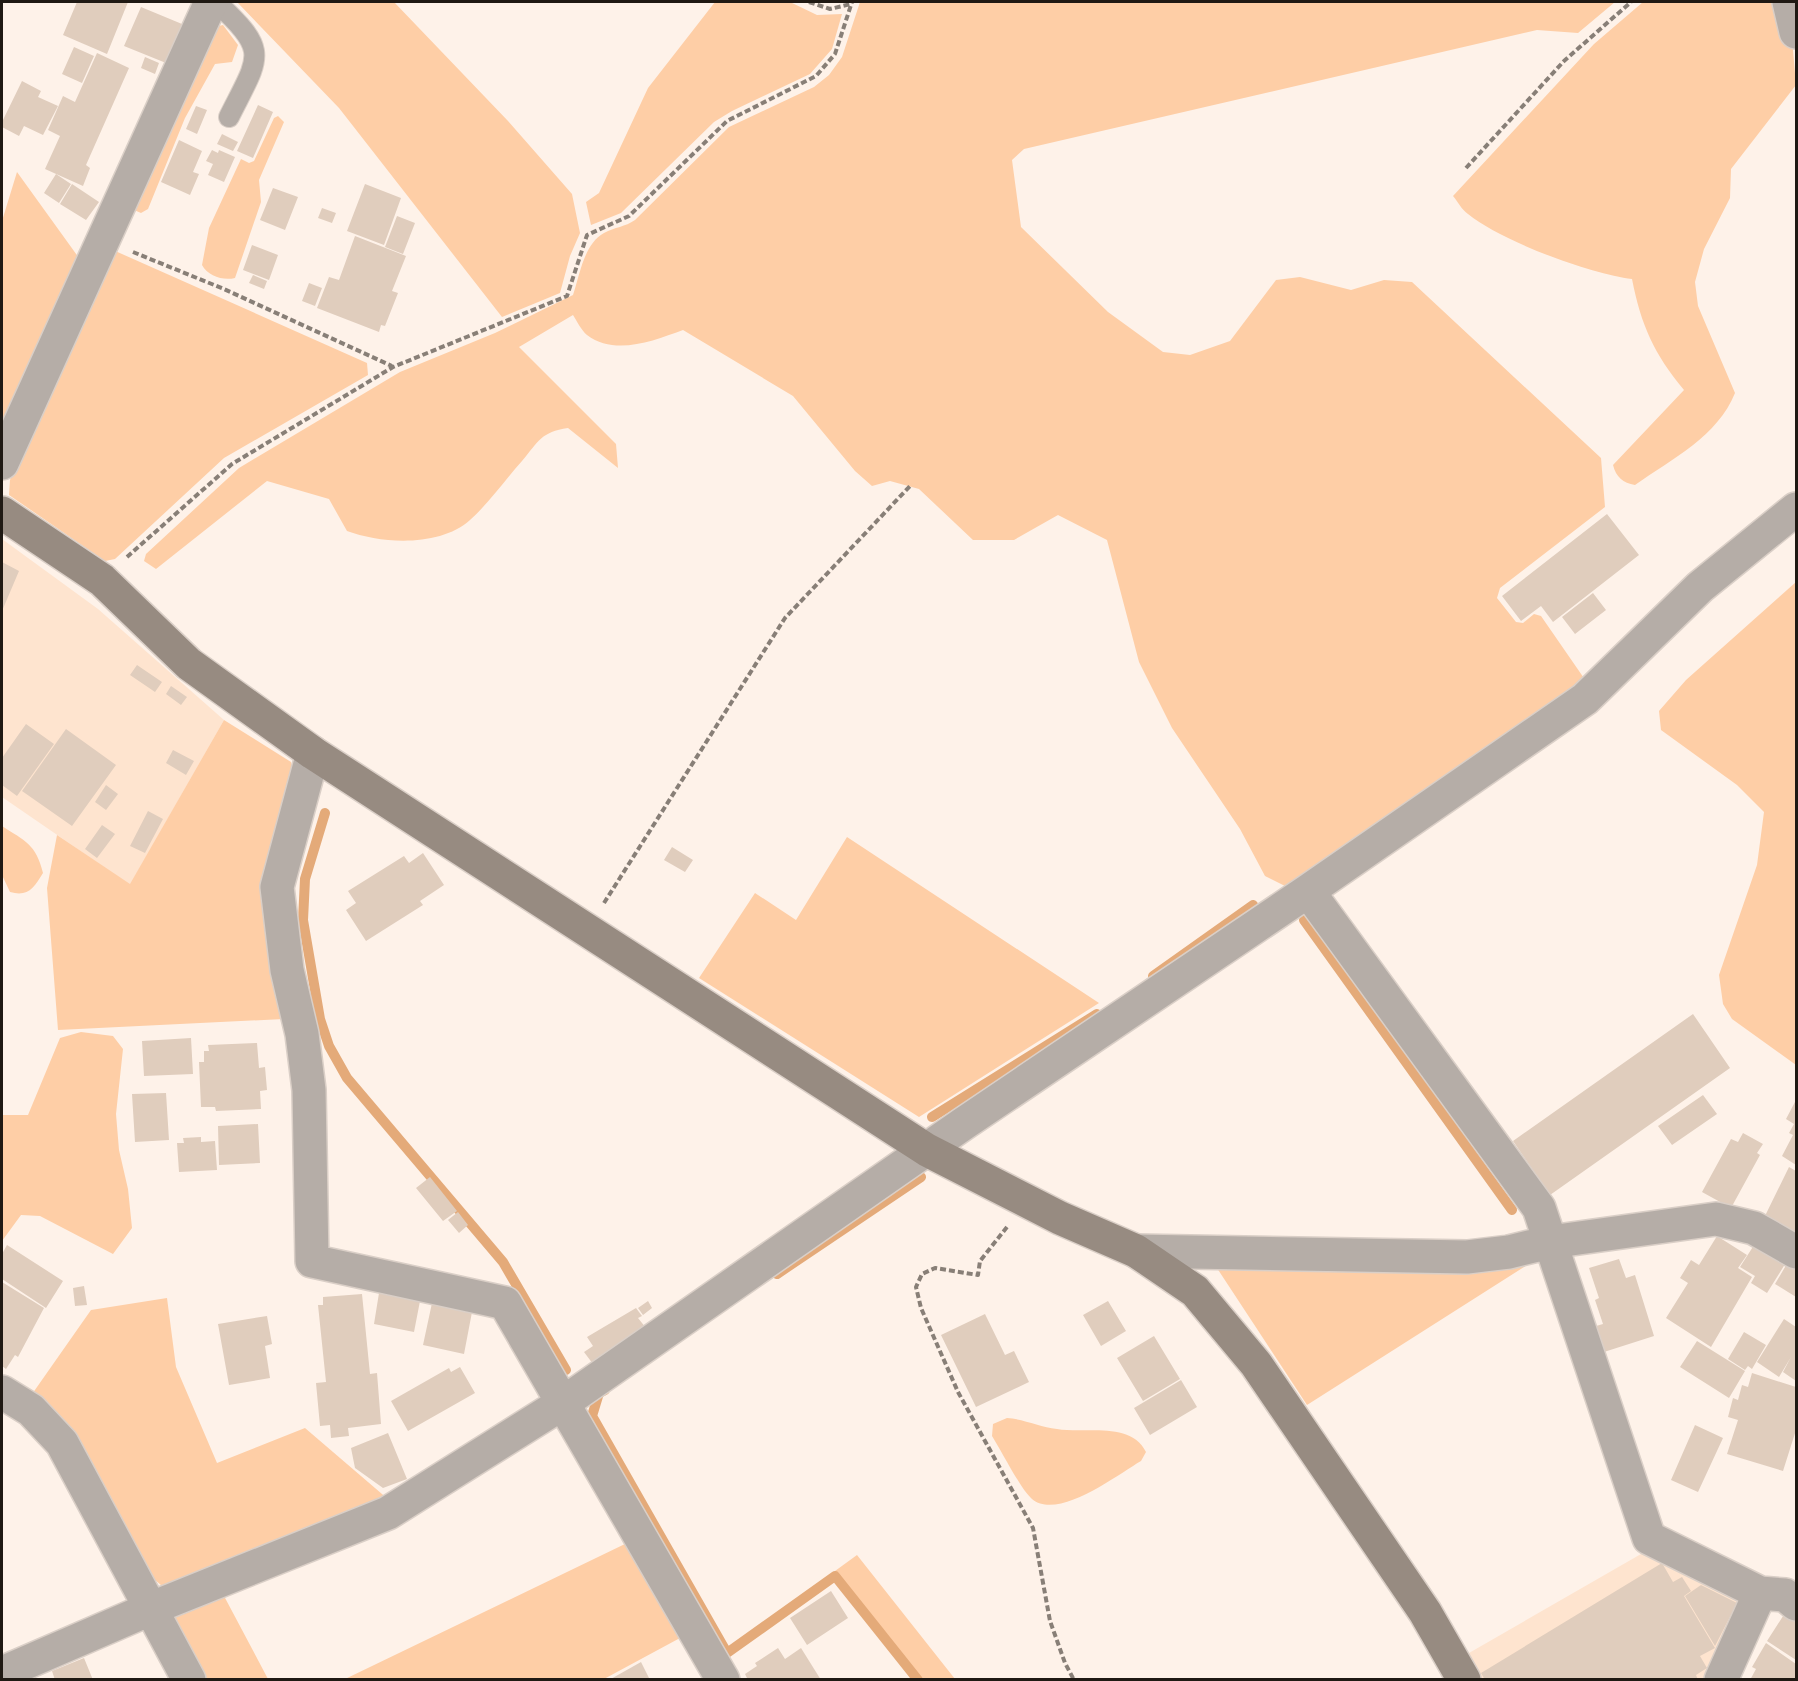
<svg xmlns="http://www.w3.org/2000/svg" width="1798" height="1681" viewBox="0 0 1798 1681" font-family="'DejaVu Sans',sans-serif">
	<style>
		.built { fill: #fee4cf }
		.green { fill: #fecea6 }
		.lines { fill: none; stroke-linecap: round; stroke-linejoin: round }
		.stream { stroke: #e4aa79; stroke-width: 10 }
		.building { fill: #e0cdbd }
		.lane-casing { stroke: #dacfc7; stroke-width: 22 }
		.street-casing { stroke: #dacfc7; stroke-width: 36 }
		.secondary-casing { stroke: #dacfc7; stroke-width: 36 }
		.path { stroke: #887f77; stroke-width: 4; stroke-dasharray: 6 3; stroke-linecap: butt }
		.lane { stroke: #b5ada7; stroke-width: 20 }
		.street { stroke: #b5ada7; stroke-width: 33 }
		.secondary { stroke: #978b81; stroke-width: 33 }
	</style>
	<rect width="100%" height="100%" fill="#fef2e9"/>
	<!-- built -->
	<path class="built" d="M2,539l96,70 126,111 -94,165 -128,-88z
		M1648,1550l94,49 -39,80h-223l-11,-26z"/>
	<!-- green -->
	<path class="green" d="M237,2h157l114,119 64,73 8,39 -10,23 -10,37 -58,24 -163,-209z
		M715,2h75l27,13 25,-1 -10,35 -22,25 -78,37 -18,11 -93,91 -30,12 -5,-23 13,-9 49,-105z
		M860,2h755l-37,31 -41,-3 -513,119 -12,11 9,67 87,85 55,40 27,3 40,-14 46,-61 24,-3 51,13 33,-10 28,2 189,176 4,49 -105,81 -3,10 19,24 7,1 11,-9 7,2 47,68 -303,202 -20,-10 -25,-47 -68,-101 -33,-66 -32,-122 -49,-25 -44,25h-41l-54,-51 -29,-8 -18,5 -17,-15 -62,-75 -110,-66c-30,11 -68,26 -96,5 -6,-5 -10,-14 -14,-20l-54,32 97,97 2,24 -50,-40c-27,4 -29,13 -46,33 -17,19 -33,42 -52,59 -30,27 -88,24 -123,11l-18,-32 -62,-18 -111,88 -12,-8 2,-7 93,-86 161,-96 95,-39 78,-38c7,-21 11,-51 31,-62 11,-6 21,-6 31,-13l94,-93 85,-40 15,-12 13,-18z
		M1643,2h140l10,48 3,35 -65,84 -1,29 -26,51 -9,33 3,24 37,87c-17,43 -63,66 -100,92 -12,-2 -19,-8 -22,-20l71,-75c-30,-36 -43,-65 -52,-111 -42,-5 -131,-38 -164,-65 -6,-4 -10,-12 -15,-18l141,-152z
		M223,25l15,20 -6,17 -17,2 -30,54 -37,91 -7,4 -7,-3 80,-183z
		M278,116l6,6 -25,58 2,22 -26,76c-12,3 -27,-2 -33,-13l7,-37 32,-69 8,4 5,-2 20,-43z
		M17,172l62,86 -77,176v-213z
		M113,250l254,113 1,12 -144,83 -109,101 -10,2 -96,-66 1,-15z
		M1796,582v483l-64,-46 -9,-15 -4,-29 38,-110 7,-53 -27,-27 -76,-55 -2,-19 27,-31z
		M224,720l67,42 4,14 -11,243 -226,11 -11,-142 10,-53 73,49z
		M2,826c23,15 34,18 41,47 -9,15 -15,24 -33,19l-8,-17z
		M847,837l252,166 -180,114 -220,-139 56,-85 41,27z
		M81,1032l32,4 10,13 -7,65 3,36 9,39 4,39 -19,26 -73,-38 -19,-1 -19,26v-126h26l32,-77z
		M1535,1260l-228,145 -94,-143z
		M167,1298l9,69 41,96 88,-35 84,72 -213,87 -14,-1 -16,-14 -116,-175 61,-87z
		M1007,1418c17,1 33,9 50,11 27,5 74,-8 89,23l-5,9c-24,14 -83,60 -109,38 -11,-9 -31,-49 -40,-63l1,-12z
		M627,1543l53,95 -76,41 -261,1z
		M857,1555l98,124h-33l-87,-108z
		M224,1596l44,83h-68l-31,-63z"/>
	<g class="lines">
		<!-- stream -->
		<path class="stream" d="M325,813l-20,66 -2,41 17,99 9,27 18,32 156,184 63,108
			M1304,920l208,290
			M1153,976l100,-71
			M932,1117l165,-103
			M777,1274l144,-97
			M605,1390l-6,3 -7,23 135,237 108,-77 83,104"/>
	</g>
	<!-- building -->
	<path class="building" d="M77,2h51l-21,52 -44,-19z
		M141,7l41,17 -16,39 -42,-17z
		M74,47l20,9 -12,27 -20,-9z
		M97,53l32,15 -43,97 4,3 -7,18 -38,-17 15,-33 -12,-6 15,-34 12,6z
		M145,57l14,6 -4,11 -14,-6z
		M22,81l19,10 -3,6 20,9 -15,29 -19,-9 -5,10 -17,-9v-5z
		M258,105l15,7 -20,46 -16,-7z
		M196,106l11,4 -10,24 -11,-5z
		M222,134l16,8 -5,9 -16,-7z
		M179,140l23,11 -9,21 6,2 -9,21 -29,-13z
		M212,150l6,3 1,-3 16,7 -11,25 -16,-7 5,-11 -7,-3z
		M56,174l15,10 -12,19 -15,-10z
		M72,184l27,18 -13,18 -26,-16z
		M365,184l36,14 -17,47 -37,-14z
		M273,188l25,9 -13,33 -25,-10z
		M322,208l14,5 -4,10 -14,-5z
		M397,216l18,7 -12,31 -18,-7z
		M355,236l51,20 -14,35 6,2 -13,33 -4,-1 -2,7 -62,-24 12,-31 10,3z
		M252,245l26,10 -9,25 -26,-10z
		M253,275l14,6 -3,8 -15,-6z
		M309,283l13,5 -7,18 -13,-5z
		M1607,514l32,41 -86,67 -12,-16 -20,15 -19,-25z
		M2,562l17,9 -17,40z
		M1593,593l13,17 -31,24 -13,-17z
		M137,665l25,17 -7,10 -25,-17z
		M171,686l16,11 -6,8 -15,-11z
		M26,724l28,20 -37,52 -15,-11v-27z
		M66,729l50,36 -44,61 -50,-35z
		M173,750l21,11 -8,14 -20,-12z
		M106,785l12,9 -12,16 -11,-8z
		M148,811l15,8 -18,34 -15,-7z
		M102,825l13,9 -18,24 -12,-9z
		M672,847l21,13 -8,12 -21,-12z
		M423,853l21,32 -24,16 3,4 -57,36 -20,-31 10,-7 -8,-12 56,-35 5,7z
		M1693,1014l37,54 -180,127 -37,-54z
		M191,1038l2,36 -49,2 -2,-35z
		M257,1043l2,25 6,-1 2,23 -7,1 1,18 -45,2 -1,-4h-14l-2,-45h5v-11h5l-1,-6z
		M166,1093l3,47 -34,2 -3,-48z
		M1703,1095l14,19 -45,31 -14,-19z
		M1796,1100v65l-14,-9 11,-21 -4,-2 5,-9 -8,-5z
		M258,1124l2,39 -41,2 -1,-39z
		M1743,1133l20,11 -6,9 3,2 -29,53 -29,-16 29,-53 7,3z
		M201,1137v5l14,-1 2,29 -38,2 -2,-29h7l-1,-5z
		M1789,1167l7,4v66l-32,-19z
		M430,1177l27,34 -14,10 -27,-33z
		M458,1212l10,13 -9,8 -11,-13z
		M1717,1236l30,19 -9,13 14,9 -41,70 -45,-29 22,-35 -8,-5 11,-18 8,5z
		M1756,1242l31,19 -20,32 -16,-10 4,-7 -15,-9z
		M7,1245l56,36 -17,27 -44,-29v-25z
		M1619,1259l7,19 9,-3 19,61 -50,16 -8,-26 7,-2 -8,-24 4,-2 -10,-30z
		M1788,1262l8,5v30l-21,-13z
		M2,1282l42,26 -26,49 -3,-2 -9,14 -4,-3z
		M84,1286l3,19 -12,1 -2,-18z
		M379,1293l41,8 -6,31 -40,-8z
		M362,1294l8,80 7,-1 4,51 -33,4 1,8 -18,2 -1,-13 -10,1 -4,-43 10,-1 -8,-77h5v-8z
		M648,1301l4,7 -9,7 -5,-7z
		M1108,1301l18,30 -25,15 -18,-31z
		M432,1303l40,9 -8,42 -41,-9z
		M636,1308l6,8 -4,2 8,10 -53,36 -9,-12 9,-6 -6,-9z
		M985,1314l20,41 9,-4 15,31 -53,25 -35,-72z
		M267,1316l5,28 -7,2 5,32 -41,7 -11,-61z
		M1784,1319l12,8v54l-13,-9 8,-15 -12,20 -22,-15z
		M1744,1332l22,13 -14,24 -4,-3 -3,4 -17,-11z
		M1154,1336l26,43 -37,22 -26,-43z
		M1697,1341l48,30 -16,27 -49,-31z
		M460,1367l15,26 -67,38 -17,-30 58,-33 2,4z
		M1752,1373l44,14v43l-13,41 -56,-17 11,-34 -10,-3 5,-19 5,2 4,-15 6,2z
		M1181,1380l16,27 -47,28 -16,-27z
		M1695,1425l28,13 -25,54 -27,-12z
		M388,1433l19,46 -24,9 -28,-20 -4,-20z
		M1662,1563l11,19 9,-5 9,14 -7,5 31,52 -15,8 7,12 -11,7 2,5h-213l-4,-7z
		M1701,1585l36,18 -22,43 -30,-50z
		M831,1591l17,27 -41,27 -17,-27z
		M1785,1613l11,8v39l-29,-19z
		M1766,1643l30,21v16h-46l6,-11 -4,-2z
		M778,1648l7,11 16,-11 20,32h-73l-3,-6 12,-8 -2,-3z
		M84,1658l9,22h-38l-3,-9z
		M641,1662l9,18h-41z"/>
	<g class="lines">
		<!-- lane casing -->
		<g class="lane-casing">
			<path id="lane" d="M216,2c54,50 44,53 13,115"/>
		</g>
		<!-- street casing -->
		<g class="street-casing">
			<path id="street" d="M1789,2l7,30
				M2,463l209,-461
				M313,753l-36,134 10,83 15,64 7,56 3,171 193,42 218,377
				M1308,891l231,317 110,330 111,55 25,2 11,9
				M1136,1251l331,6 42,-5 41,-10 166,-23 38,9 42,24
				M2,1392l29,18 31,33 127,237
				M2,1673l150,-65 236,-95 175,-110 400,-279 345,-233 277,-192 115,-112 96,-78
				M1721,1680l39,-87"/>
		</g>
		<!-- secondary casing -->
		<g class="secondary-casing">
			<path id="secondary" d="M2,513l100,67 87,84 124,89 614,397 133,68 76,33 59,40 61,73 169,248 39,68"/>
		</g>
		<!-- path -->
		<path class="path" d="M809,2l21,7 21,-5
			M1466,168l98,-107 67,-59
			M133,252l91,37 168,77
			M127,557l105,-93 161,-97 174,-71 20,-61 42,-19 98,-95 89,-45 19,-22 17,-52
			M604,903l181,-285 126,-133
			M1007,1227l-27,34 -2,14 -43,-7 -13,6 -6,13 5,21 37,84 75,136 17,93 15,42 9,17"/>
		<!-- lane -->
		<use href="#lane" class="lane"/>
		<!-- street -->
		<use href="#street" class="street"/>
		<!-- secondary -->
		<use href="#secondary" class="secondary"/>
	</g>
	<!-- border -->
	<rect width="1798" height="1681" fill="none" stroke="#1f1913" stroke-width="6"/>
</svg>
